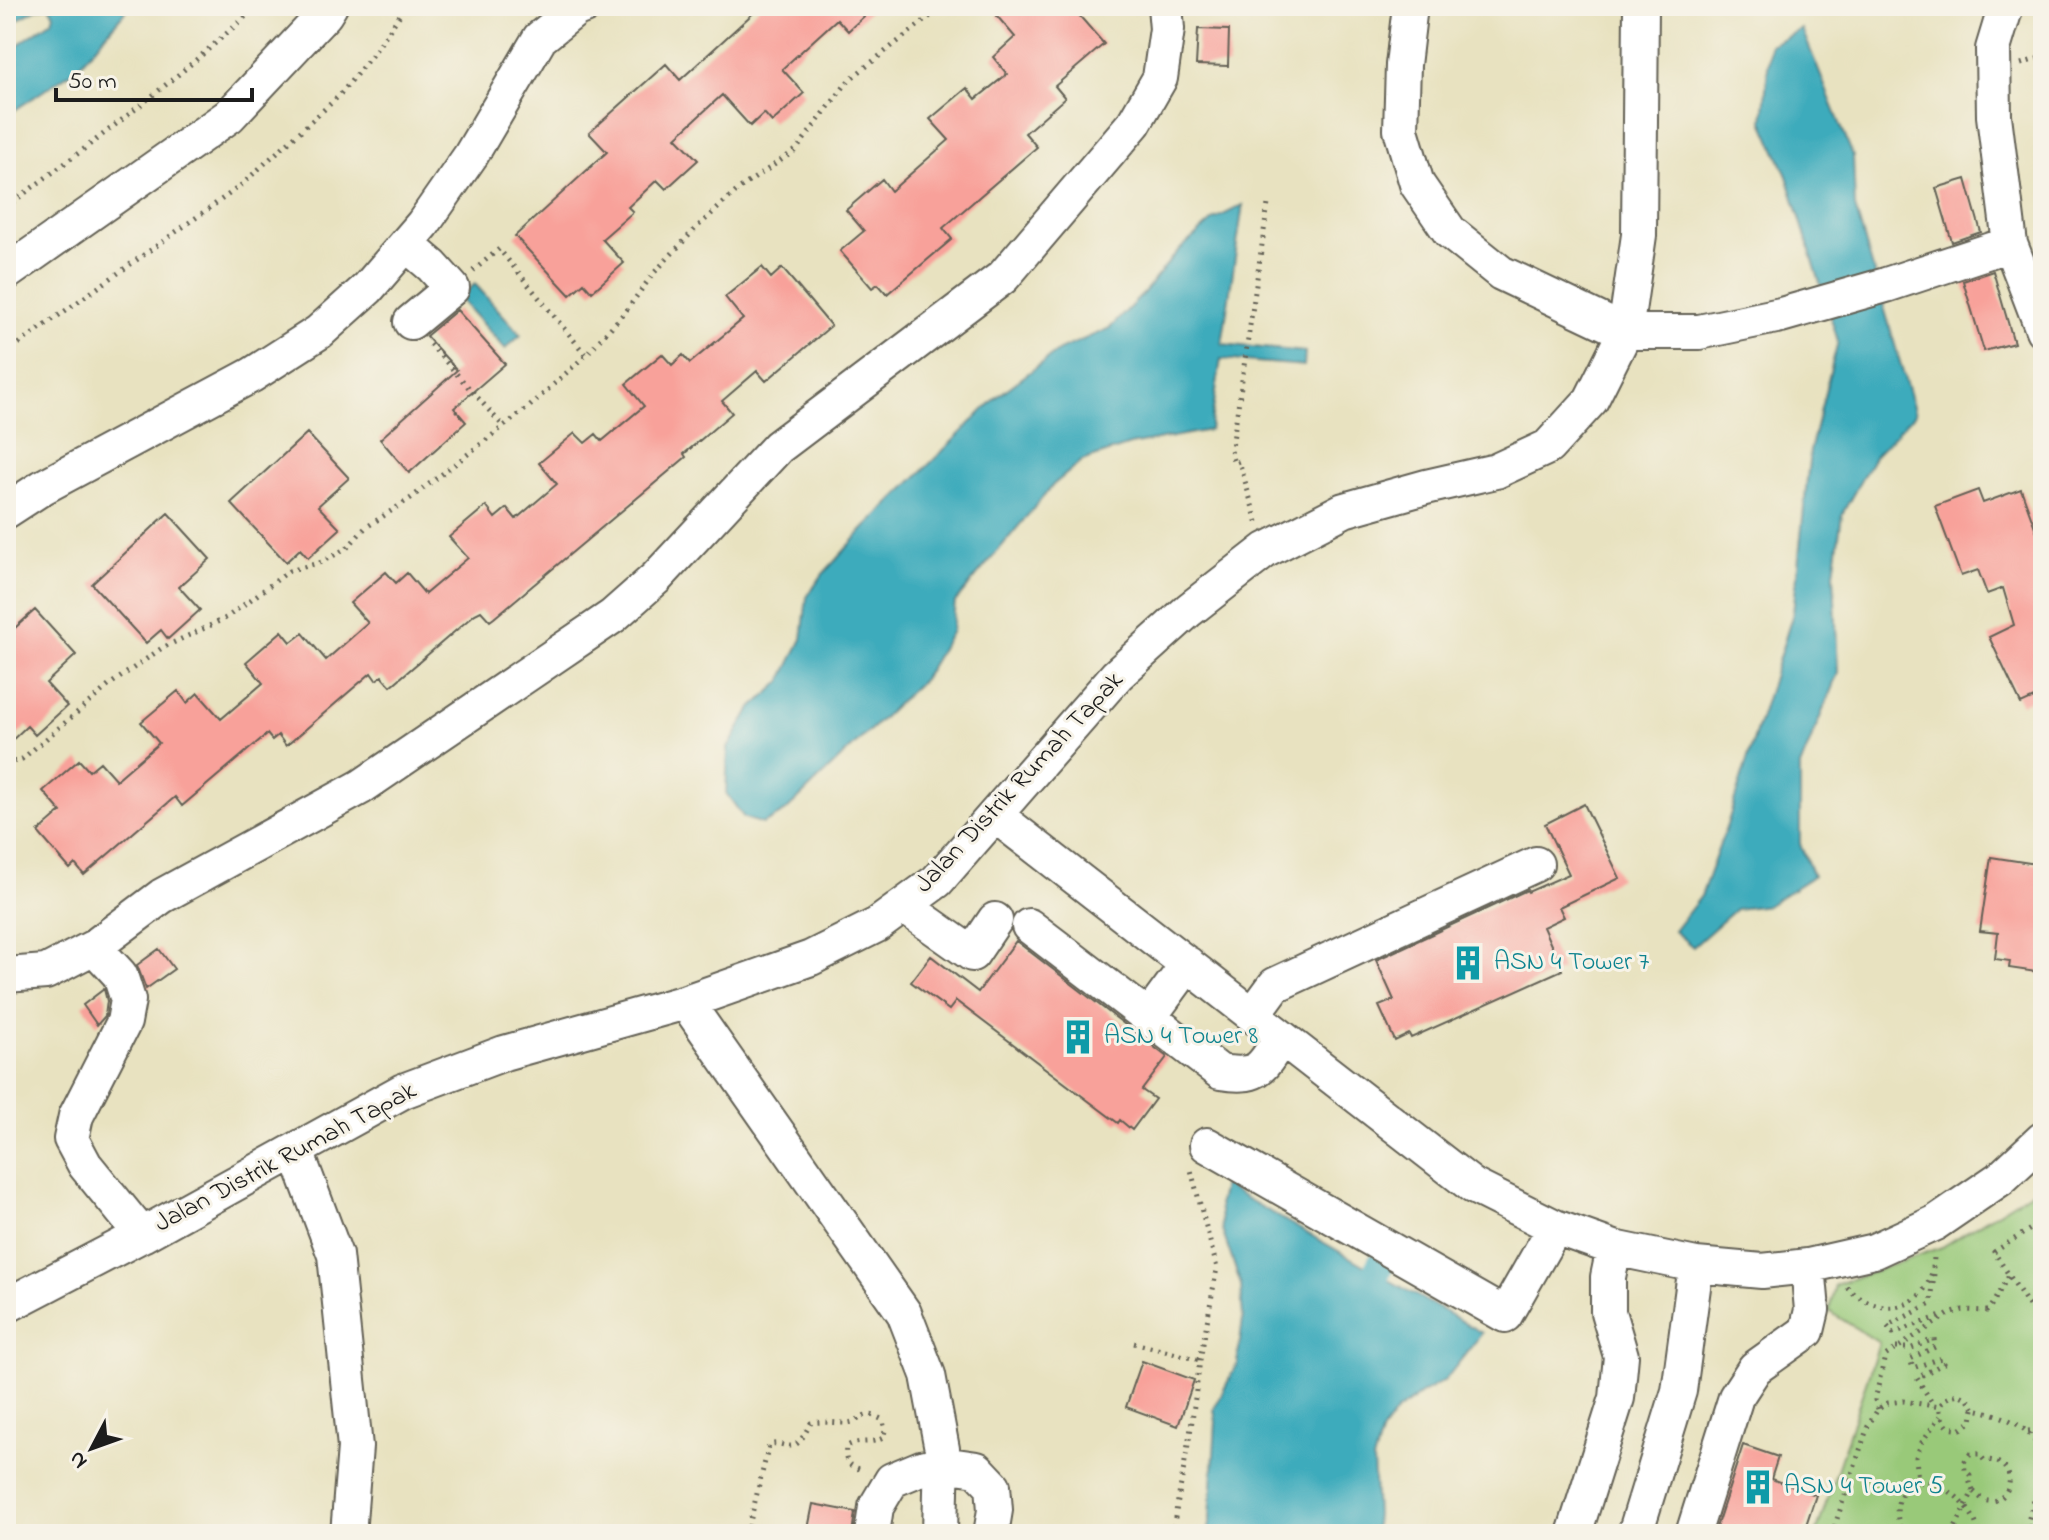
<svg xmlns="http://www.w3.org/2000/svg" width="2049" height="1540" viewBox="0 0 2049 1540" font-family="'Indie Flower',sans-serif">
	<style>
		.green { fill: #99c979; stroke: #5a724a; stroke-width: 2 }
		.water { fill: #3dabbc; stroke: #2c646c; stroke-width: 2 }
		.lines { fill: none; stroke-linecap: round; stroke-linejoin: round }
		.canal { stroke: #3dabbc; stroke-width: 28 }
		.building { fill: #f8a19a }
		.minor-casing { stroke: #636155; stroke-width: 38 }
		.path { stroke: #636155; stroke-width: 5; stroke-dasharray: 2 6; stroke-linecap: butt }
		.minor { stroke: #fff; stroke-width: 34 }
		.labels { text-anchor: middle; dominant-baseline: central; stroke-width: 6; stroke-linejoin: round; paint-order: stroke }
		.street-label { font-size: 26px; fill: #1c1c1c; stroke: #f7f3e8 }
		.culture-label { font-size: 26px; fill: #0d838f; stroke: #f7f3e8; text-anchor: start }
	</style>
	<rect width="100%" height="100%" fill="#f7f3e8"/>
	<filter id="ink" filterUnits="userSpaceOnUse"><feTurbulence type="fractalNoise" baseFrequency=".0125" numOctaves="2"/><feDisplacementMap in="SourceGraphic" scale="16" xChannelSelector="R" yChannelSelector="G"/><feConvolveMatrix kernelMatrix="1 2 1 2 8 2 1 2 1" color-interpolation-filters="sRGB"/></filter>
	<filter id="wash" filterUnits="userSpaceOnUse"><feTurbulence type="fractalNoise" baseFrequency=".006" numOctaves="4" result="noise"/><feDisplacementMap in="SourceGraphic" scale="32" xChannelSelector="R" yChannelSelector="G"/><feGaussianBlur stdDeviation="1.8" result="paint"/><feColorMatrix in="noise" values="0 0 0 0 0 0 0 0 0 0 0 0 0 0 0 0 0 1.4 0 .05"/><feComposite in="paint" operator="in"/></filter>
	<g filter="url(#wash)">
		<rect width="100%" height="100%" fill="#e8e2c0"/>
		<!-- green -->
		<path class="green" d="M2043,1184v220l-3,1 3,23v106h-227l63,-191 -50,-32 6,-26 107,-38z"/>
		<!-- water -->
		<path class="water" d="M6,6h124l-53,62 -62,42 -9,-3v-54l46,-32 2,-7 -5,-7c-15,-1 -28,14 -43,18z
			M1802,29l51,127 2,51 60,207 -40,41 -33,59 -8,59 4,100 -38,94v77l13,32 -45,29 -32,4 -43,38 -19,-16 27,-35 26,-71 66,-212 17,-162 28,-110 -51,-165 -24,-55 7,-76z
			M1243,205l-21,139 83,8 -1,14 -83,-7 -11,71 -80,15 -48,16 -29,24 -98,117 -3,29 -29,48 -138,133 -22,12 -19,-6 -18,-25 2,-45 22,-38 31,-28 21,-43 5,-42 16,-23 42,-46 133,-132 61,-46 51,-22 31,-32 36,-44 36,-32z
			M475,284l46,51 -16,14 -46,-51z
			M1223,1185l259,148 -37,47 -23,13 -25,18 -15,20 -9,30 3,53 -2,20h-165l7,-112 -2,-13 23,-45 6,-45 -2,-34 -19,-55 -3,-27z"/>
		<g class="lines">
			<!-- canal -->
			<path class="canal" d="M1376,1273l9,-17"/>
		</g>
		<g id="blocks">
			<!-- building -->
			<path class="building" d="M761,6h114l-27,25 -11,-12 -55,50 22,24 -32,29 -8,-9 -14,13 -28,-31 -46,42 22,23 -32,29 -9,-9 -29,27 5,5 -31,27 22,24 -32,29 -8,-9 -14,12 -55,-59 92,-84 -18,-19 77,-69 14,16z
				M1009,6h62l33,38 -49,42 10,12 -40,35 12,14 -94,81 9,11 -65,55 -9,-10 -6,4 -32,-37 24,-20 -18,-21 36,-31 9,12 58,-51 -19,-21 37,-31 9,11 31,-25 -14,-17 22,-20 -18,-21z
				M1198,29l31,1 -1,36 -32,-1z
				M1966,179l15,53 -29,10 -16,-54z
				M762,267l9,11 11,-10 49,58 -65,55 -9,-10 -35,30 10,12 -48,41 2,3 -192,161 -4,3 -9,-10 -6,3 -84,72 -9,-10 -6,4 -5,-7 -85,73 -8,-11 -6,5 -5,-6 -85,72 -7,-9 -91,78 -9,-11 -5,5 -32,-37 23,-20 -18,-21 36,-31 10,11 11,-9 16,18 43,-37 -18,-21 37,-31 9,12 11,-10 23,26 42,-36 -17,-21 36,-31 9,11 12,-9 23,27 42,-37 -18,-20 36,-31 10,11 11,-10 18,21 43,-36 -19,-21 37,-31 9,12 12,-10 9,11 41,-35 -18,-21 36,-30 10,10 11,-9 6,7 42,-35 -18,-22 36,-30 10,11 11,-10 7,8 53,-44 -18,-22z
				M1993,271l21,72 -30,8 -21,-70z
				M457,310l48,54 -51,44 12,14 -57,51 -29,-34 77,-69 -31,-34z
				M307,433l42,45 -31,28 22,23 -32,29 -8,-9 -14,13 -55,-59z
				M2021,489l15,41 7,-2v166l-22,10 -32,-67 25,-12 -11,-37 -16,6 -9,-24 -17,6 -26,-70 43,-16 5,13z
				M168,513l42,46 -31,28 21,23 -32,29 -7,-9 -15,13 -54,-59z
				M35,610l41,45 -30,28 21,23 -32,29 -8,-9 -21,20v-110z
				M1584,804l36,74 -61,29 5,10 -21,10 19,43 -151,68 -2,-4 -14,7 -16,-35 15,-6 -18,-40 151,-70 1,2 41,-18 -24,-50z
				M1991,857l52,8v108l-34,-5 1,-7 -15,-2 3,-26 -18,-2z
				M1016,941l151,116 -25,33 13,9 -23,31 -12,-10 -2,3 -162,-122 -7,9 -38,-28 20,-26 47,36z
				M159,949l15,20 -28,20 -9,-24z
				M104,989l3,12 -2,15 -8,9 -14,-20z
				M1142,1361l52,19 -16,46 -52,-19z
				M1743,1445l35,12 -7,22 45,16 -13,39h-89z
				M813,1504l42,8 -3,22h-45z"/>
		</g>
	</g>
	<g filter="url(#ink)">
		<use href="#blocks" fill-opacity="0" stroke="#636155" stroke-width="2"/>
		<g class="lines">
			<!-- minor casing -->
			<g class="minor-casing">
				<path id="minor" d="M1410,6l-7,59 -2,65 16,54 33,48 51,41 124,59h74l82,-17 105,-30 124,-41
					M2006,6l-13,43 1,67 16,128 33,86
					M406,244l26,22 20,22 -41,34
					M6,273l223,-157 96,-102 5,-8
					M6,511l37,-24 209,-112 67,-43 49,-44 55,-64 48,-69 69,-117 36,-29 8,-3
					M995,815l478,371 82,41 59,21 82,17 66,6 46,-5 66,-15 61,-28 66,-45 42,-39
					M904,906l68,48 23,-34
					M1029,926l191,146c40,6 42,-4 61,-35
					M94,947l26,28 8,25 -4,22 -48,94 -5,23 14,26 57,70
					M6,975l40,-3 48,-25 68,-51 199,-109 252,-171 43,-38 122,-131 225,-170 131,-154 26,-45 7,-49 -2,-23
					M686,1002l218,311 24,62 14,74 -2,85
					M1253,1015l22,-30 261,-121
					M1149,1017l39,-53
					M1207,1145l298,170 50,-88
					M296,1151l39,104 20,192 -7,87
					M6,1306l136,-71 261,-144 101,-38 182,-51 125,-44 66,-33 60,-44 180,-206 72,-65 77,-60 78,-40 82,-23 70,-16 52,-24 43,-47 34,-68 14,-97 2,-229
					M872,1534l4,-27 16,-27 29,-12 21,-4 35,5 16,17 2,24 -4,24
					M1574,1534l43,-136 4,-42 -13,-44v-35l6,-29
					M1635,1534l44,-143 17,-126
					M1693,1534l43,-137 19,-29 52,-37 5,-21 -4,-44"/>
			</g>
			<!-- path -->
			<path class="path" d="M2021,64l22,-7
				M6,207c87,-64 172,-128 251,-201
				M473,271l26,-22 87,106
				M430,344l73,82
				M6,353l233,-166 101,-92 35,-44 31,-45
				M1257,522l-18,-61 -5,2 -3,-9 37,-250
				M6,762l3,1 13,-4 90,-76 50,-35 64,-30 63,-47 33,-9 25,-14 18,-20 46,-30 119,-92 56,-51 39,-43 28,-38 43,-46 44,-40 56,-38 53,-70 94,-74
				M2043,1221l-49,31 43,66 6,-4
				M1934,1274l-3,30 -44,22 6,7 51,-18
				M1847,1287c36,37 86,21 87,-31
				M1134,1343l66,17
				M1896,1348h16l22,-9 1,8 -25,12 3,9 28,-10 3,5 -27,15 17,28
				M1878,1409l-3,-9 10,-44 64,-42 14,-4 24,1c9,-11 14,-24 22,-35
				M1974,1409l-2,12 -11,8 -13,-2c-13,-17 -11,-27 10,-33l10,5 6,10c27,5 63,18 68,50 2,9 -3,22 -5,31 -4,15 -10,29 -10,44
				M2028,1431l15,-1
				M1918,1482l-2,-25 6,-15 18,-26
				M747,1534l22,-89c9,-3 11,0 20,1 11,1 16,-14 22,-23 12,-2 22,0 34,0 19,0 14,-16 38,-3l2,11 -2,7c-13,7 -26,1 -37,9 -2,17 3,18 18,24
				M1172,1534l19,-106 9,-68 17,-92 -26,-98
				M1832,1534l36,-108 10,-17 10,-6 15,-2 37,6
				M1904,1534c-11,-16 -10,-45 13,-51 25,-7 61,28 61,51
				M1952,1534l21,-43 -3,-8v-8l-5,-5 -1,-8 6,-8h9l5,6c39,-1 28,49 0,40 -4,-2 -7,-6 -11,-9"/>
			<!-- minor -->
			<use href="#minor" class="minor"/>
		</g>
	</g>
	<!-- icons -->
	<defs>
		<g id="building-bare" transform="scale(2.76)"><path d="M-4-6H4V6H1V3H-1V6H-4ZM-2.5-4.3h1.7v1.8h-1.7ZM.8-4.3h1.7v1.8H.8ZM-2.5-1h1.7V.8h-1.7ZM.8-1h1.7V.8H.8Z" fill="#0f9aa8" stroke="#f7f3e8" stroke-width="2.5" paint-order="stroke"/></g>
	</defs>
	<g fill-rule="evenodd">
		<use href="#building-bare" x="1468" y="963"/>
		<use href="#building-bare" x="1078" y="1037"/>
		<use href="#building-bare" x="1758" y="1487"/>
	</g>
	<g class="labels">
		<!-- street labels -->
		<g class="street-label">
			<text transform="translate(1020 783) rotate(-47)">Jalan Distrik Rumah Tapak</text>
			<text transform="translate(286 1158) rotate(-28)">Jalan Distrik Rumah Tapak</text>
		</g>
		<!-- culture labels -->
		<g class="culture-label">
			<text x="1494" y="963">ASN 4 Tower 7</text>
			<text x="1104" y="1037">ASN 4 Tower 8</text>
			<text x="1784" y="1487">ASN 4 Tower 5</text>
		</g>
	</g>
	<!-- margin -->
	<rect width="2049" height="1540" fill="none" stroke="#f7f3e8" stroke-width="32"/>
	<!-- north arrow -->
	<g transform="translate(92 1448) rotate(229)" stroke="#f7f3e8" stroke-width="6" paint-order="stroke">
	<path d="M0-6L14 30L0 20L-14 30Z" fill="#1c1c1c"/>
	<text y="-12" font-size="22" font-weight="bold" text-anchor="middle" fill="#1c1c1c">N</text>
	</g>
	<!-- scale -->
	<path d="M56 88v12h196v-12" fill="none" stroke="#1c1c1c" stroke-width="4"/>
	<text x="68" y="88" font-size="24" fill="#1c1c1c" stroke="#f7f3e8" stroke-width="6" paint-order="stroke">50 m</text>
</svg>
